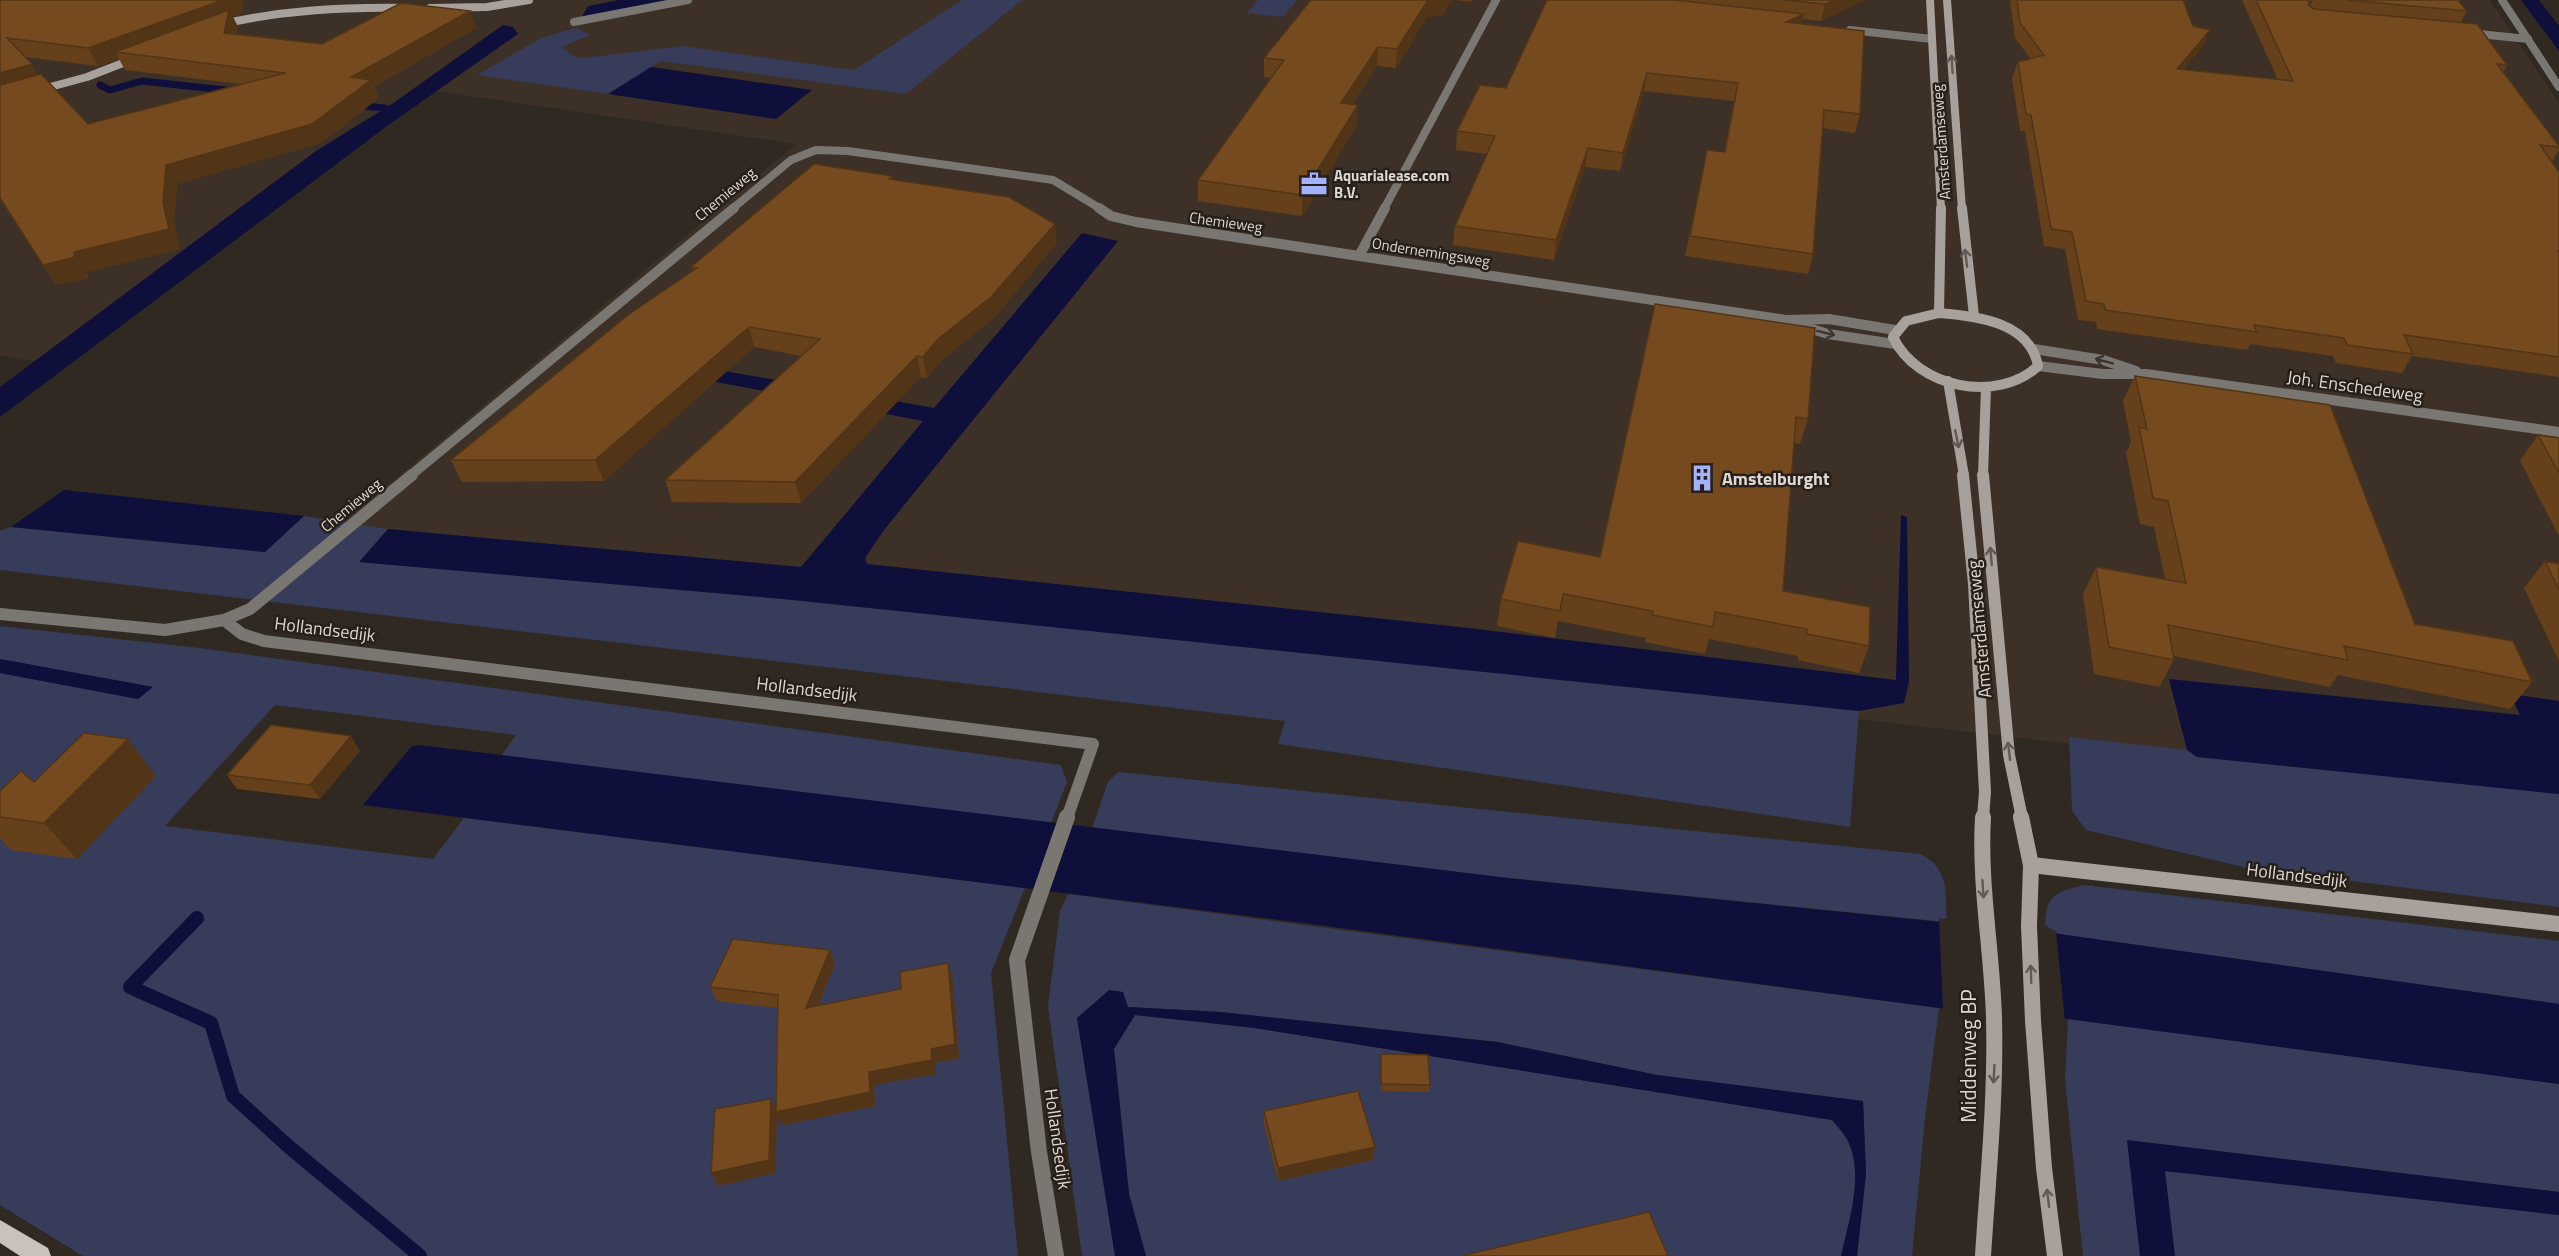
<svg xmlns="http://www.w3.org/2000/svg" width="2559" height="1256" viewBox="0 0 2559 1256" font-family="'Titillium Web',sans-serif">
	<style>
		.built { fill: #3d3026 }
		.green { fill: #373c5b }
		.water { fill: #0e0f3b }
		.pier { fill: #302922 }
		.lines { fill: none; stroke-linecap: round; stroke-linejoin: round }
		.stream-far1 { stroke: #0e0f3b; stroke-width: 7 }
		.stream { stroke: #0e0f3b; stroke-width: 14 }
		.street-far3 { stroke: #7a7672; stroke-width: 8 }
		.street-far2 { stroke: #7a7672; stroke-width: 10 }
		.street-far1 { stroke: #7a7672; stroke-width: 12 }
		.street { stroke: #7a7672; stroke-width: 16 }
		.secondary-far3 { stroke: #a7a09b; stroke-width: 8 }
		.secondary-far2 { stroke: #a7a09b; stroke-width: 10 }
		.secondary-far1 { stroke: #a7a09b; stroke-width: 12 }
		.secondary { stroke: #a7a09b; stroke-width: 16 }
		.primary { fill: #cac2ba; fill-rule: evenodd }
		.wall { fill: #65401b; fill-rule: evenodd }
		.shaded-wall { fill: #523416 }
		.building { fill: #754a1f; stroke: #523416; stroke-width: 1.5 }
		.oneway { stroke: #615953 }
		.oneway2 { stroke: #3c352e }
		.labels { text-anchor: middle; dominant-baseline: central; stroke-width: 5; stroke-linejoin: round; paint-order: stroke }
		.far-street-label { font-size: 15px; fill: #ded8d4; stroke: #271f18 }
		.far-poi-label { font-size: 15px; font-weight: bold; fill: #ded8d4; stroke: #271f18; text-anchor: start }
		.street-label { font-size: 18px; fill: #ded8d4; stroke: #271f18 }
		.poi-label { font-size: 18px; font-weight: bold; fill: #ded8d4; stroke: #271f18; text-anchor: start }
		.near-street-label { font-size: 21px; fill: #ded8d4; stroke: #271f18 }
	</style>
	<rect width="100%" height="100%" fill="#302922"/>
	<!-- built -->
	<path class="built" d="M0,0h2490l69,103v679l-485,-38 -225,-26 -770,-74 -764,-98 481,-402 -367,-54 -374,274 -55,-8z"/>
	<!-- green -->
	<path class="green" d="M962,0h60l-116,94 -245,-33 -53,33 -131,-19 64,-37 35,-10 14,7 -28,12 11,9 11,2 98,-12 172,24z
		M1258,0h39l-14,17 -36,-4z
		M304,516l84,13 -28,33 423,37 1076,112 -9,116 -572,-83 7,-23 -1285,-151v-39l11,-4 253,25z
		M0,626l199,22 862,117 6,17 -16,41 -550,-67 15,-21 -241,-30 -110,121 268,33 31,-41 561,70 -34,85 27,283h-935l-83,-51v-532l138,26 14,-12 -152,-28z
		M2069,737l118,13 11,7 361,37v113l-311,-39 -162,-38 -14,-19z
		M1118,772l802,82c30,14 25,39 27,68l-439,-44 -416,-50 16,-46z
		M2084,885l475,56v63l-500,-70 -14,-9c1,-31 12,-33 39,-40z
		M1068,894l871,114 -14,110 -13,138h-55l9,-82 -3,-73 -206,-26 -160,-33 -163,-18 -113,-12 -93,-5 -51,11 38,238h-33l-34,-250 12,-95z
		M1135,1015l120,13 577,92c5,6 11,12 15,19 18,35 2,81 -6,117h-695l-17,-62 -15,-146z
		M2068,1019l491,65v108l-432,-52 37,31 395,44v41h-476l-18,-176z"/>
	<!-- water -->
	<path class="water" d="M619,0h56l-93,17 6,-11z
		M2521,0h18l20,26v25z
		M503,25l10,2 5,7 -131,92 -387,291v-30l316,-236 76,-47z
		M651,67l161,23 -36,29 -168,-25z
		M1082,233l36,8 -234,289 -19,28 2,6 602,64 427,52 5,-165 6,2 2,164 -5,22 -45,8 -1076,-112 -424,-37 29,-33 413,38 122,-146 -322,-61 11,-9 322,57z
		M64,490l240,26 -39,36 -254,-25z
		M0,659l153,28 -15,12 -138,-26z
		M2169,679l351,36 -10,-21 49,7v93l-362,-37 -10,-7z
		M419,745l1089,133 551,56 500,70v80l-491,-65 -129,-11 -628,-84 -948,-119 48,-58z
		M1109,990l14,2 5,15 93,5 276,30 160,33 206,26 3,73 -9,82h-16c8,-36 24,-82 6,-117 -4,-7 -10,-13 -15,-19l-577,-92 -120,-13 -21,34 15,145 17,62h-31l-38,-238z
		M2127,1140l432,52v23l-394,-44 10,85h-35z"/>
	<!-- pier -->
	<path class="pier" d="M1939,918l117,13 9,91 -122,-12z"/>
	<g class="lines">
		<!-- stream-far1 -->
		<path class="stream-far1" d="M100,85l10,5 32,-9 91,10
			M355,105l30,3"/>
		<!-- stream -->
		<path class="stream" d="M197,918l-67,69 81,36 22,73 55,50 132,110"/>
		<!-- street-far3 -->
		<path class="street-far3" d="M2502,0l57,87
			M574,22l114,-22
			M1850,30l82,9
			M2469,33l59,6
			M732,209l59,-49 25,-10 32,1 205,29 48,29
			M1384,209l112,-209"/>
		<!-- street-far2 -->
		<path class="street-far2" d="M1099,208l12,8 25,6 223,34
			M1385,208l-26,48 427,64 43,-1 66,11
			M1799,325l29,9 67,10
			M2034,349l69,11 33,11
			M2038,366l65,8h43l413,58
			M410,476l324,-268"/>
		<!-- street-far1 -->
		<path class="street-far1" d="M0,614l165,16 59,-10 18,14 22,7 829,103 -26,74
			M224,620l26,-11 162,-134"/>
		<!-- street -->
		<path class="street" d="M1056,1256l-17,-104 -22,-192 50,-143"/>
		<!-- secondary-far3 -->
		<path class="secondary-far3" d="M1930,0l11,209
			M1947,0l15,209
			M430,8l57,-1 42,-7
			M219,25c62,-15 124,-18 188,-17
			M39,90l48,-13 49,-19"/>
		<!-- secondary-far2 -->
		<path class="secondary-far2" d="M1962,208l12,108
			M1939,313l2,-105
			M1939,313c38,3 91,9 99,53 -41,38 -121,22 -145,-29l13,-16z
			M1948,381l16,95
			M1983,476l3,-89"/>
		<!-- secondary-far1 -->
		<path class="secondary-far1" d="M1963,475l11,109 11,208 -2,26
			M1983,475l26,280 13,63"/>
		<!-- secondary -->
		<path class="secondary" d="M2021,817l10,48 -2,61 4,95 11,147 11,88
			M2031,865l528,59
			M1983,1256c5,-79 13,-159 11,-238 -2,-68 -15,-134 -11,-201"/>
		<!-- primary -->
		<path class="primary" d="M0,1220l48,28 3,8h-31l-20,-13z"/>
	</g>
	<!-- wall -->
	<path class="wall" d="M0,0l241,14 -8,3 5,10 -2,7 86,10 154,-16 -102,59 5,11 -58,45 -144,41 -3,39 6,26 -93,23 1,6 -32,7 -56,-86zM25,57l73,9 21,-7 6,11 115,14 -152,40 -50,-49z
		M1311,0h141l-9,15 -16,2 -31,51 -19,-2 -25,38 5,21 -55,91 -104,-15v-21l73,-102 -7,-1v-19z
		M1456,0h16l-1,2z
		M1547,0h318l-44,21 -18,-2 -1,5 58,90 -5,19 -32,-5 -10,126 -5,20 -123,-18 22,-106 17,2 10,-51 -90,-10 -24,80 -35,-4 -31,93 -101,-15 2,-19 32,-72 -31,-4 1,-19 49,-43z
		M2010,0h173l10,26 10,20 -20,24 95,10 -36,-80h216l9,11 -6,11 46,43 -4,7 56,74v4l-7,12 7,10v205l-147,-21 -10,17 -66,-10 -3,-7 -83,-12 -3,6 -150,-21 -1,-7 -18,-2 -13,-71 -21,-3 -19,-115h-5l-8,-53 6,-16 12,-4 -15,-20z
		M892,176l1,4 164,63 -62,74 -53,43 -15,18 -6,-1 -120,126 -129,-1 -7,-22 136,-124 -47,-9 -150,134 -142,1 -11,-22 242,-189 -2,-4z
		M1655,304l153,115 -8,25 -6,-1 -11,148 86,55 -10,27 -61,-13v-4l-89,-17 -4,15 -60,-12 1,-4 -88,-17 -3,17 -58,-12 4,-27 99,-42z
		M2135,376l280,248 117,58 -22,27 -172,-34 -8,12 -156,-31v4l-15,27 -65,-13 -11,-80 13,-27 69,12 -11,-52 -14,-3 -14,-71 5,-11 -8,-41z
		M2538,435l21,3v98l-39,-75z
		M2545,561l14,3v97l-35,-73z
		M360,751l-40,48 -83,-10 -10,-14z
		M156,776l-79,83 -66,-9 -11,-12v-47l34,-9z
		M830,950l5,14 -17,42 83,-17 51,-13 7,82 -24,5 1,11 -62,11 1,21 -93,19 -5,-10 -2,58 -57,13 -7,-13 60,-74 5,10 2,-101 -61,-7 -7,-14z
		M1381,1054l49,31 -1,7 -48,-1z
		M1264,1111l111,36 -2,13 -95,21 -14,-57z"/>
	<!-- shaded-wall -->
	<path class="shaded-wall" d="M223,0h21l-3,14 -8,3 5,10 -6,24 -117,1 4,7 -21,7 -10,-18z
		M1428,0h24l-9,15 -16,2 -31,51 1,-19z
		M1834,0h31l-44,21 4,-17z
		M2309,0h4l-5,12z
		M470,11l6,17 -102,59 5,11 -58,45 -144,41 -3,39 6,26 -93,23 1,6 -32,7 -13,-20 31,-13 89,-49 3,-38z
		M1804,14l-4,17 -14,-9z
		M2210,30l-7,16 -32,39 6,-16z
		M1378,47l-1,19 -37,57 1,-20z
		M32,64l10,19 -42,11v-21z
		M1647,73l-3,18 -24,80 3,-18z
		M1358,105l-1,20 -55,91v-21z
		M1588,148l-3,19 -31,93 2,-20z
		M1055,224l2,19 -62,74 -53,43 -15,18 -4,-21 15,-18z
		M749,327l5,20 -150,134 -9,-21z
		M917,356l4,21 -120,126 -6,-21z
		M351,736l9,15 -40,48 -10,-14z
		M128,739l28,37 -79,83 -33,-36z
		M830,950l5,14 -24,58 -5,-14z
		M948,963l4,13 7,82 -24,5 1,11 -62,11 1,21 -93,19 -5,-10 -2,58 -57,13 -7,-13 60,-74 6,13 92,-40 62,-23z
		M1375,1147l-2,13 -95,21v-13z"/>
	<!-- building -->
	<path class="building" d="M0,0h223l-135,48 -81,-10 25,26 -32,9z
		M1311,0h117l-31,49 -19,-2 -37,56 17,2 -56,90 -104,-15 86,-120 -20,-2z
		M1547,0h127l130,14 -18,8 78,9 -4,83 -36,-4 -11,144 -123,-18 17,-86 18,2 13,-69 -91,-10 -24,80 -35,-5 -32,92 -101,-14 40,-90 -38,-5 23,-46 26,3z
		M1784,0h50l-9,4z
		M2017,0h166l10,26 17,4 -33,39 116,12 -37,-81h53l-1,5 6,4 163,15 30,41 -10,-1 62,82v1l-19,-2 19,27v79h-1l1,1v105l-155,-22 9,19 -66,-9 -3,-7 -90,-13 3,7 -152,-22 -1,-6 -18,-3 -14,-69 -21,-3 -20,-114 -5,-1 -8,-52 26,-7 -24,-32z
		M2347,0h111l9,11z
		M401,3l69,8 -119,66 20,3 -59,44 -146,41 -3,38 6,26 -95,23 1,5 -32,8 -43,-67v-113l41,-11 47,50 197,-51 -170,-21 114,-42 -5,23 98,11z
		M814,164l78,12 -3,3 120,18 46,27 -64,73 -53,42 -15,18 -6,-1 -122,126 -130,-2 155,-141 -71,-12 -154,133h-144l177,-145 69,-47 -6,-1z
		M1655,304l160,24 -7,91 -12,-2 -13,174 87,16 -1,39 -62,-12v-5l-92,-17 -2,15 -61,-12 1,-4 -90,-17 -3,17 -59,-12 17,-58 82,16z
		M2135,376l195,29 85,219 98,17 19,41 -188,-36 4,14 -180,-35 6,35 -65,-13 -13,-80 90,16 -18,-82 -15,-3 -14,-71 8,2z
		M2538,435l21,3v35z
		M2545,561l14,3v26z
		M271,725l80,11 -41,49 -83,-10z
		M84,733l44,6 -84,84 -44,-6v-26l21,-20 13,11z
		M733,939l97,11 -24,58 95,-19 -1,-17 48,-9 7,81 -24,5 1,11 -63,12 1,20 -94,20 2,-117 -68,-8z
		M1381,1054l47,1 2,30 -49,-1z
		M1358,1091l17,56 -97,21 -14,-57z
		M771,1099l-2,61 -58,13 4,-64z
		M1649,1212l19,44h-207z"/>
	<!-- one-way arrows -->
	<defs><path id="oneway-shaft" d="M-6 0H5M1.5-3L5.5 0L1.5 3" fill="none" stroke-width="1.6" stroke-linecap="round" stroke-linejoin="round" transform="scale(1.5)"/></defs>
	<g class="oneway">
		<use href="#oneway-shaft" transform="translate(1952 64) rotate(-94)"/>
		<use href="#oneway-shaft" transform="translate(1966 258) rotate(-97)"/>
		<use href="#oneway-shaft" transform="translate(1957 439) rotate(78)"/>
		<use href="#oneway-shaft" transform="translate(1991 556) rotate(-95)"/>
		<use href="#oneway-shaft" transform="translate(2009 751) rotate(-97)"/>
		<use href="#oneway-shaft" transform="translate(1983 889) rotate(86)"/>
		<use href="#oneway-shaft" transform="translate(2031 974) rotate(-92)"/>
		<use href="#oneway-shaft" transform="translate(1994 1074) rotate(93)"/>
		<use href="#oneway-shaft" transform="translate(2048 1198) rotate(-97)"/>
	</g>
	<g class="oneway2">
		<use href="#oneway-shaft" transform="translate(1826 333) rotate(14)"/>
		<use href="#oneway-shaft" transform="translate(2104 361) rotate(-165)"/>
	</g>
	<!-- icons -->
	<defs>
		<g id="office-bare" transform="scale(2.07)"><path d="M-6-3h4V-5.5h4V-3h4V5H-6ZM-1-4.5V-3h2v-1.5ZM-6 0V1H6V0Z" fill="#a4b2fc" stroke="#271f18" stroke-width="2.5" paint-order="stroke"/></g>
		<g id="building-bare" transform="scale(2.07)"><path d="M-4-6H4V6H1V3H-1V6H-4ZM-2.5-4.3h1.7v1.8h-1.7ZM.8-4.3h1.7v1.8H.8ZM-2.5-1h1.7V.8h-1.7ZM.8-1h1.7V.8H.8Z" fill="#a4b2fc" stroke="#271f18" stroke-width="2.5" paint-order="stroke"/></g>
	</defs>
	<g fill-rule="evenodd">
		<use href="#office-bare" x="1314" y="184"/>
		<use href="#building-bare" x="1702" y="478"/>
	</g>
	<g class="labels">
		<!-- far-street labels -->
		<g class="far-street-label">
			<text transform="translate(1941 142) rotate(-94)">Amsterdamseweg</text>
			<text transform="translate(725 194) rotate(-40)">Chemieweg</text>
			<text transform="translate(1226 222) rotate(8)">Chemieweg</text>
			<text transform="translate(1431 252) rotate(9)">Ondernemingsweg</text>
			<text transform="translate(351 505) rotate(-40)">Chemieweg</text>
		</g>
		<!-- far-poi labels -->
		<g class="far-poi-label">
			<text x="1334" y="175">Aquarialease.com<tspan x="1334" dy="17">B.V.</tspan></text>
		</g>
		<!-- street labels -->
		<g class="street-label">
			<text transform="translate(2355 386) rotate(8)">Joh. Enschedeweg</text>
			<text transform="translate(325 629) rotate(7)">Hollandsedijk</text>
			<text transform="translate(1979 629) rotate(-95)">Amsterdamseweg</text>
			<text transform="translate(807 689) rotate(7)">Hollandsedijk</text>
			<text transform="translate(2297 875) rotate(7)">Hollandsedijk</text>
			<text transform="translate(1058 1139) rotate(82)">Hollandsedijk</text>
		</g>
		<!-- poi labels -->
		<g class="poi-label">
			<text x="1722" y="478">Amstelburght</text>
		</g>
		<!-- near-street labels -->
		<g class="near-street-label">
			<text transform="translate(1968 1056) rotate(-90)">Middenweg BP</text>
		</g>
	</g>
</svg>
